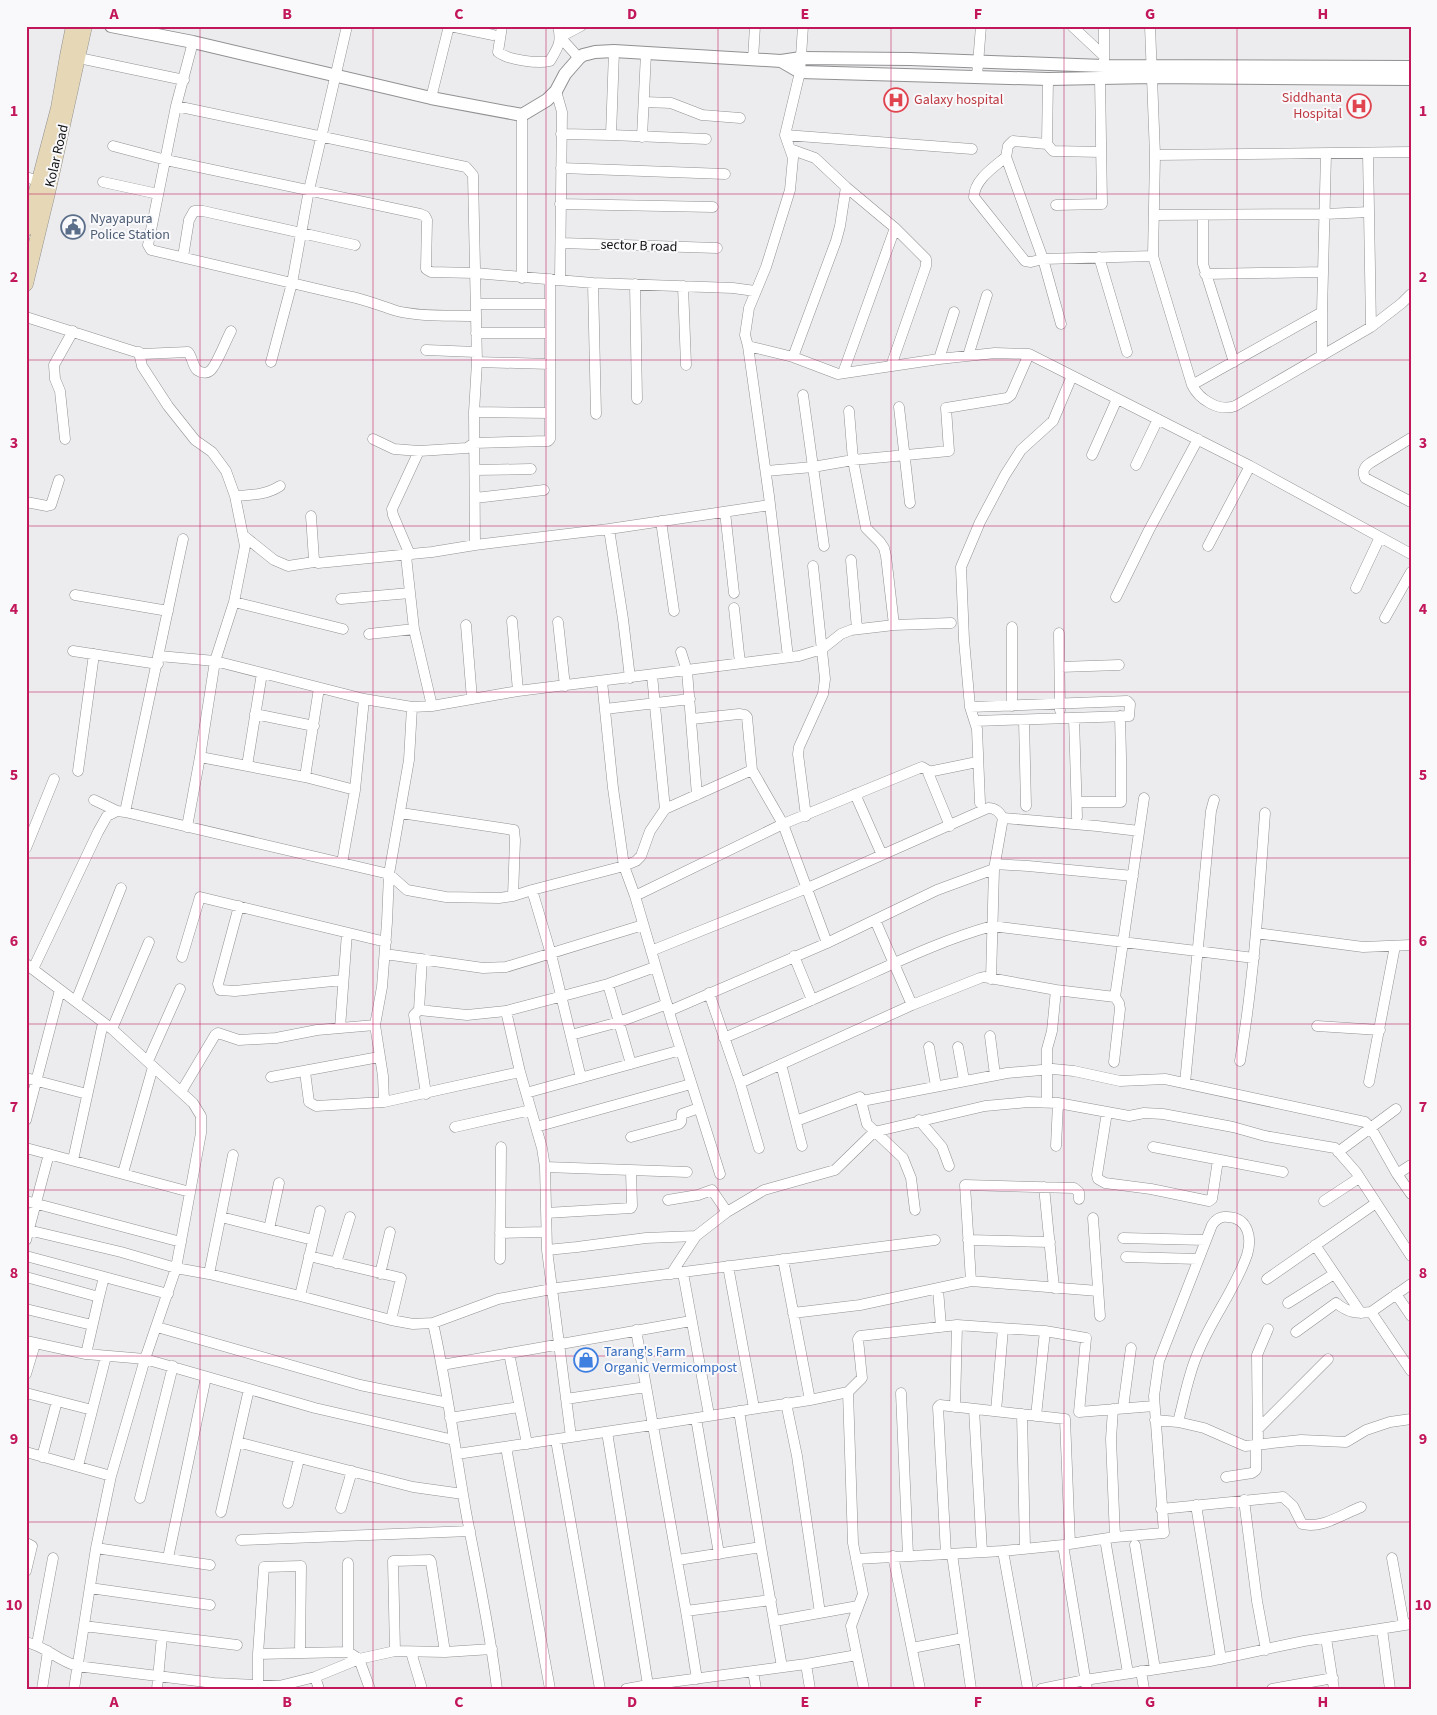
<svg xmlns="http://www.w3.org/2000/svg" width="1437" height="1715" viewBox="0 0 1437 1715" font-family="'Source Sans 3',sans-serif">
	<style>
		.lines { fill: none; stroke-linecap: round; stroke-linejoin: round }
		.minor-casing { stroke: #919193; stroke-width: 11 }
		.tertiary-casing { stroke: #919193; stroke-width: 14 }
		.secondary-casing { stroke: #919193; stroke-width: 15 }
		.minor { stroke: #fff; stroke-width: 10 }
		.tertiary { stroke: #fff; stroke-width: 12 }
		.secondary { stroke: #e6d8b7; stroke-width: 14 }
		.grid { fill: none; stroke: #c2185b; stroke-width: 1; stroke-opacity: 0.55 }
		.labels { text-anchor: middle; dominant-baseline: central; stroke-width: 4; stroke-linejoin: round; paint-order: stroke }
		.health-label { font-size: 14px; fill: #be3a42; stroke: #f9f9fc; text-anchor: end }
		.street-label { font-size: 14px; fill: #141415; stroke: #f9f9fc }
		.service-label { font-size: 14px; fill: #4e5e75; stroke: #f9f9fc; text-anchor: start }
		.shop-label { font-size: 14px; fill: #366cbe; stroke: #f9f9fc; text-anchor: start }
		.neatline { fill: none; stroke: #c2185b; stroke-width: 2 }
		.grid-label { font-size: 16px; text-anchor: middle; font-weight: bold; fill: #c2185b }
	</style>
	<rect width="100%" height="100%" fill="#ececee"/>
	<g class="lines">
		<!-- minor casing -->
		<g class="minor-casing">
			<path id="minor" d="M450,26l43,9
				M502,26l-4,26c10,8 40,12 52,9 8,-14 12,-18 8,-35
				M1072,26l32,30
				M1104,26v34
				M1150,26l5,129 -2,101 39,129
				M193,42l-17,64 -28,139 3,5 196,46c18,3 33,10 50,15 24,6 53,4 79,5
				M79,58l105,22
				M579,58l-19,-21 21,-11
				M753,59l2,-33
				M977,76l4,-50
				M1048,79l-1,65 6,7 48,1
				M556,91l6,21 -2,168
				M431,98l18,-72
				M644,102l27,1 31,12 38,3
				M176,106l290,61 7,8 4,187 -3,50 1,133
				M561,134l50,1 95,4
				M611,135l3,-84
				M785,135l187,14
				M642,137l4,-84
				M1047,144l-34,-3 -5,5 -2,11 37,102 18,65
				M113,146l53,14 254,54 5,2 2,4 -1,49 5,3 44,1 118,10 140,5 22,3
				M790,149l25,9 31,29 49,41 31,31v7l-35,100
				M1368,153l3,174
				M1155,155l256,-3
				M1006,157c-12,10 -32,23 -32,40l51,64 6,1 12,-3 110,-3
				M561,168l164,6
				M26,177l12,4
				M103,182l55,12
				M560,204l153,3
				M1056,205l46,-1 -2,-126
				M1154,215l171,-1 44,-2
				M1203,215v49l31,98
				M561,243l156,5
				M183,257l6,-37 5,-9h9l152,34
				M1099,257l28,95
				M1205,274l118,-2
				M522,278v-163
				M593,283l3,131
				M635,284l2,115
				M683,286l3,79
				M476,304h74
				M1322,312l-130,73c7,14 26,27 43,21l136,-79 31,-24 9,-9
				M26,317l116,37 46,-2c5,6 4,13 9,18 4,3 10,4 14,0 6,-6 15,-30 20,-39
				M476,333h73
				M748,346l45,11 45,17 101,-15 56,-6 34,1 221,112 161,88
				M426,350l50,2
				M139,352l3,14 26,40 27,34 17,12 14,19 9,25 10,50 -11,56 -19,59 -15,96 -13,70
				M968,356l19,-61
				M1322,356v-44l4,-158
				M793,357l43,-116 4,-15 6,-39
				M939,359l15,-47
				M271,362l21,-79 17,-93 38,-164
				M477,362l73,2
				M843,373l52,-145
				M803,395l21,151
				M899,407l11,96
				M849,411l4,49 13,68 14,14 4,6 2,8 8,69
				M474,412l76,1
				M1411,438l-41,25c-6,4 -8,8 -5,15l46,24
				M65,439l-5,-48 -5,-12 -1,-14 19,-34
				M373,439l21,10 25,2 48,-3 7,-5 74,-2 2,-2v-160
				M1092,455l25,-56
				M1136,465l22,-46
				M475,470l56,-1
				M766,471l47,-4 40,-7 96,-9 -3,-43 61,-10 4,-3 18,-41
				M235,496c16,-1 31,-1 45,-10
				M475,498l69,-8
				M26,502l21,4 4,-1 8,-25
				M725,512l9,81
				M311,516l3,44 4,3 114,-11 43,-7 134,-16 161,-24
				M661,521l13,90
				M609,529l14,90 7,59
				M244,536l30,24 14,6 26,-4
				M1208,546l42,-80
				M410,555l-17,-40 -1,-6 27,-58
				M406,556l8,73 18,77
				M851,560l6,69
				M1356,588l24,-51
				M75,595l93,16
				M1116,597l33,-67 49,-91
				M341,599l69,-6
				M234,602l109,27
				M734,608l6,55
				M1385,618l26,-46
				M512,621l6,70
				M558,622l7,64
				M466,625l6,74
				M1012,627v79
				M1059,633l1,77
				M369,634l45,-5
				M73,651l85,13
				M681,652l6,19 10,124
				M159,656l56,5 149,38 48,8 20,-1 86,-15 281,-35 23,-7 19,-15 10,-4 43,-5 57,-2
				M788,657l-19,-161 -21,-150 -3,-11 4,-27 17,-41 24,-77 3,-32 -8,-23 15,-63 3,-46
				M1060,667l59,-2
				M602,681l11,107 11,78 11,30 37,126 48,152
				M970,707l157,-6 3,3 -1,12 -154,5
				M605,709l85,-10
				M255,714l59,12
				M1074,718l3,99
				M692,719l47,-5 6,1 2,2 5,53 31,54 44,119
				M1024,720l2,86
				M200,757l105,20 50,13
				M247,766l15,-93
				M78,771l16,-117
				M928,772l49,-10
				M305,777l14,-89
				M855,794l27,61
				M94,800l23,11
				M1077,802h44v-45l-1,-41
				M980,803l-3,-74 -7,-22 -6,-67 -3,-73 19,-45 25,-47 16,-25 32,-29 19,-45
				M665,809l87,-39
				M125,812l58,-273
				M401,813l113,17 1,10 -2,56
				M806,816l-8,-62 1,-7 24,-53 2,-15 -12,-113
				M1003,818l94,8 42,5
				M26,848l28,-69
				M342,863l13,-73 9,-91
				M995,864l33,2 105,10
				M532,890l19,64 30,124
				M635,896l148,-72 139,-57 5,3 23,56
				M239,906l-21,78 2,6 15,1 108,-11
				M875,920l37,85
				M1256,933l107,14 48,-2
				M651,951l161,-65 176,-78c8,0 11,4 15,10l-9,51 -3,110
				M385,954l98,14 23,-1 137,-42
				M794,956l18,44
				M182,957l18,-60 186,45
				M422,959l-3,51 -5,5 12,79
				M26,964l86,65 81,74 8,13v17l-25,135 -31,91 -34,117 -15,72 -22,141
				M33,969l65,-137 9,-16 10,-5 8,1 264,62 18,16 39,7 53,1 14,-2 19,-6 92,-24 12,-5 5,-5 9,-25 15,-22 -13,-134
				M608,984l23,80
				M709,993l31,90 19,65
				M76,1001l45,-113
				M419,1010l48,5 39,-4 102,-27 47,-17
				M506,1011l14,61 22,76 3,19 2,83 24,187
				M669,1011l158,-68 110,-53 57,-21
				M1317,1026l63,4
				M340,1028l7,-95
				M112,1029l37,-87
				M571,1035l48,-13 48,-18
				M990,1036l5,39
				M724,1038c42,-18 84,-36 126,-55 47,-21 92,-43 142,-57l262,32
				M929,1047l7,39
				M958,1047l6,33
				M148,1061l32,-72
				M1240,1061c14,-82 19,-165 25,-248
				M1114,1062l6,-53 -1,-6 -4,-6
				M781,1064l21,82
				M305,1072l4,30 7,4 68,-4 136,-30
				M271,1077l108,-20
				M26,1078l61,16
				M1369,1082l26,-136
				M740,1083l172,-78 68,-27 4,-1 72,13 59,7 29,-199
				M1185,1083l26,-272 3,-11
				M181,1092l34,-57 3,-2 21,7 37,-2 41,-8 58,-5
				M526,1093l155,-43
				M862,1101l145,-28 46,-4 21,2 46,10 45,-2 200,43 6,6 26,46 14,20
				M384,1102l-1,-26 -8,-51 7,-38 5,-65 2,-48 20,-114 3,-53
				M1047,1102v-53l5,-18 4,-41
				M1107,1112l-10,63 1,4 7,4 46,6 58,12 3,-2 6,-39
				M26,1120l34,-130
				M919,1120l23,27 7,19
				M796,1121l64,-24 7,27 36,34 8,20 4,32
				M455,1127l76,-17
				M536,1127l155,-43
				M631,1137l48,-13 2,-2 1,-8 17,-6
				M1056,1146l2,-43
				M1153,1147l130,25
				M26,1148l164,44
				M1338,1152l58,-43
				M73,1160l30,-137
				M545,1167l142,5
				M123,1173l30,-106
				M1397,1174l14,-9
				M1044,1187l10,101
				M668,1200l30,-5 14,-5 15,22
				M26,1201l155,41
				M1324,1201l35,-23
				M546,1213l85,-5 1,-2 -1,-35
				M221,1217l92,23
				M1093,1218l7,98
				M269,1229l10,-46
				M28,1230l93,22 55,16 33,6 91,22 91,24 22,4 20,-1 65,-24 59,-11 378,-48
				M500,1233l46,-1
				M1123,1238l83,2
				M26,1240l23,-86
				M968,1240l82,2
				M1315,1245l46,68
				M547,1250l30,-3 69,-9 50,-2
				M26,1256l142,38
				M309,1256l92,22 -10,42
				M1126,1257l72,2
				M500,1259l1,-112
				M783,1259l27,141
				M336,1263l14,-46
				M728,1266l26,142
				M683,1273l26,142
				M209,1274l24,-119
				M380,1274l10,-42
				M671,1274l25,-38 31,-24 37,-22 71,-20 39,-38 111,-26 43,-4 30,1 71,13 15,-3 19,1 70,13 32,9 70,12 21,24 55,84
				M26,1277l73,20 -13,57
				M1267,1279l109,-76
				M971,1281l-6,-96 109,3 5,4v7
				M1411,1284l-40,28 40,59
				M938,1289l3,38
				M1396,1294l15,22
				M300,1296l20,-85
				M99,1297l5,-20
				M1288,1303l46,-29
				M26,1309l66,16
				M793,1313l67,-8 111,-24 127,10
				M433,1323c14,63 22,126 33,189 11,59 24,117 31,177
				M157,1327l203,58 88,18
				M636,1330l50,281 11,68
				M1296,1332l40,-29c13,10 20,11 35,9
				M26,1341l60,13 59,5 170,49 139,32
				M509,1353l18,91
				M442,1365l249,-44
				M26,1374l9,-30
				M848,1392l5,151 10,51 -12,32 13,63
				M26,1393l66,17
				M901,1393l7,162
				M566,1399l80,-12
				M786,1403l11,53 23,157
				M955,1407l2,-82
				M1123,1408l8,-60
				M974,1409l8,143
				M1113,1409l-2,30 4,98
				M739,1411l22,136 21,120
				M996,1411l7,-82
				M1022,1414l3,134
				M1036,1416l9,-85
				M450,1418l69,-11
				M696,1418l23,136
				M1155,1420l23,2 26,6 41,18 56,-6 45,2 20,-12 24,-8 21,-3
				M1258,1429l70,-70
				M607,1432l41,253
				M556,1440l44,249
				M237,1442l176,45 50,7
				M1258,1445l-1,-90 11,-26
				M506,1447l44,242
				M26,1452l85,24
				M457,1454l195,-29 158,-25 38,-8 14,-14 -4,-39 2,-3 97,-11 88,6 41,7 -7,74 75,-6
				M42,1457l15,-56
				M78,1466l28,-110
				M1226,1477l26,-4 4,-3v-25
				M140,1498l33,-132
				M1244,1500l13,101 9,49
				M288,1503l11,-44
				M1196,1505l25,154
				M341,1508l11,-37
				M1161,1509l122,-12 10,9 9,18c20,5 41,-10 59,-17
				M221,1512l28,-123
				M1105,1539l23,134
				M241,1540l229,-9
				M26,1543l6,3 -6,25
				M1063,1545l24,144
				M1135,1545l20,124
				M96,1548l114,17
				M1003,1551l25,138
				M946,1554l-8,-147 2,-2 125,14 5,125
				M952,1554l19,135
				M893,1556l27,133
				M168,1558l38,-181
				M1392,1558l12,67
				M856,1559l147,-8 60,-6 52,-8 49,-4 -10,-137 5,-35 53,-136c4,-6 9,-9 16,-8 21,1 24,22 19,38 -12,35 -37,66 -50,100 -9,21 -13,45 -19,67
				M678,1560l83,-13
				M90,1588l120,17
				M686,1611l85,-11
				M775,1621l83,-15
				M84,1626l153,19
				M1382,1629l8,60
				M1326,1638l8,51
				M26,1642c21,5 31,18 51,24l137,17 65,3 36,-9 44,-18 11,30
				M37,1644l16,-86
				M912,1648l51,-10
				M395,1651l-2,-90 37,-1 1,2 14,90
				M348,1652v-89
				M411,1652l11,37
				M258,1654l90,-2 11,7 36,-8 50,1 47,-3
				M806,1664l4,25
				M753,1671l3,18
				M1141,1671l3,18
				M315,1677l4,12
				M258,1686v-32l6,-87 37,-1 -1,86
				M42,1689l6,-38
				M157,1689l5,-53
				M626,1689l22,-4 158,-21 51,-9
				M1041,1689l44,-9 125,-19 94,-20 107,-17
				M1272,1689l61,-11"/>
		</g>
		<!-- tertiary casing -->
		<g class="tertiary-casing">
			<path id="tertiary" d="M111,26l82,16 238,56 91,17 25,-15 9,-9 9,-17 14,-16 4,-3 12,-3 19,-1 167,10 20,-3 109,1 194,7 307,1
				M781,61l19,11 248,7 104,-2 259,2"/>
		</g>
		<!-- secondary casing -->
		<g class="secondary-casing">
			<path id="secondary" d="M26,229l32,-121 9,-52 6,-30
				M26,284l22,-91 37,-167"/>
		</g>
		<!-- minor -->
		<use href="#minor" class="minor"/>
		<!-- tertiary -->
		<use href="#tertiary" class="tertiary"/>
		<!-- secondary -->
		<use href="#secondary" class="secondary"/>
	</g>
	<!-- grid -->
	<path class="grid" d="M200,26v1663M373,26v1663M546,26v1663M718,26v1663M891,26v1663M1064,26v1663M1237,26v1663M26,194h1385M26,360h1385M26,526h1385M26,692h1385M26,858h1385M26,1024h1385M26,1190h1385M26,1356h1385M26,1522h1385"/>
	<!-- icons -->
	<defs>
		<g id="hospital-ring" transform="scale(1.25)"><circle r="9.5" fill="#f9f9fc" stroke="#e0444e" stroke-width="1.5"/><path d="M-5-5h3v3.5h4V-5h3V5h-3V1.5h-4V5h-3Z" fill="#e0444e"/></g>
		<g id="civic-ring" transform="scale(1.25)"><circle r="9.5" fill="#f9f9fc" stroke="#5c6f8a" stroke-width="1.5"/><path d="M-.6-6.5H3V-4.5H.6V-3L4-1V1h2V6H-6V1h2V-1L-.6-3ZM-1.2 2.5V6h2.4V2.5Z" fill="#5c6f8a"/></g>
		<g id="shop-ring" transform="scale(1.25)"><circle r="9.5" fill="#f9f9fc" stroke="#3f7fe0" stroke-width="1.5"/><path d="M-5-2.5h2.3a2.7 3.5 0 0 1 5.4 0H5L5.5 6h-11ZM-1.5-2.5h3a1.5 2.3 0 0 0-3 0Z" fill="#3f7fe0"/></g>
	</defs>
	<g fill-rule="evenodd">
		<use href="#hospital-ring" x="896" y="100"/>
		<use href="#hospital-ring" x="1359" y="106"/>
		<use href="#civic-ring" x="73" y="227"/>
		<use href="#shop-ring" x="586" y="1360"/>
	</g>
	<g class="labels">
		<!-- health labels -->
		<g class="health-label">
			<text x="1342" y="98">Siddhanta<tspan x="1342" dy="16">Hospital</tspan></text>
			<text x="914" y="100" text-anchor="start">Galaxy hospital</text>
		</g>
		<!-- street labels -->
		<g class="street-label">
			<text transform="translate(57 156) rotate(-77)">Kolar Road</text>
			<text transform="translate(639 246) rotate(2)">sector B road</text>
		</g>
		<!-- service labels -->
		<g class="service-label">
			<text x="90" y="219">Nyayapura<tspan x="90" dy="16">Police Station</tspan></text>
		</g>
		<!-- shop labels -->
		<g class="shop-label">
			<text x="604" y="1352">Tarang's Farm<tspan x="604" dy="16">Organic Vermicompost</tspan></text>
		</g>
	</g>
	<!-- border -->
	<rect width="1437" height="1715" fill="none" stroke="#f9f9fc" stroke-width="55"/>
	<rect x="28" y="28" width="1382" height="1660" class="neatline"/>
	<g class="grid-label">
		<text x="114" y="19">A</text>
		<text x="287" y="19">B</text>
		<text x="459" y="19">C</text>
		<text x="632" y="19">D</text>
		<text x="805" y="19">E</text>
		<text x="978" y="19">F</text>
		<text x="1150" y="19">G</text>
		<text x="1323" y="19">H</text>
		<text x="14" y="116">1</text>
		<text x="1423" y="116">1</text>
		<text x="14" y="282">2</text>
		<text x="1423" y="282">2</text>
		<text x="14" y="448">3</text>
		<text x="1423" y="448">3</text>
		<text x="14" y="614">4</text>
		<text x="1423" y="614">4</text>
		<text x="14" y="780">5</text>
		<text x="1423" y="780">5</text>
		<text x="14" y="946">6</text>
		<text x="1423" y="946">6</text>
		<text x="14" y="1112">7</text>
		<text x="1423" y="1112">7</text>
		<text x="14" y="1278">8</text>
		<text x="1423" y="1278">8</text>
		<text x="14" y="1444">9</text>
		<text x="1423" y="1444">9</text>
		<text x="14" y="1610">10</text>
		<text x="1423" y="1610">10</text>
		<text x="114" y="1707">A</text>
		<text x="287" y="1707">B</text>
		<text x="459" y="1707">C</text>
		<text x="632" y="1707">D</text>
		<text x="805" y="1707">E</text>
		<text x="978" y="1707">F</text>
		<text x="1150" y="1707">G</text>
		<text x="1323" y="1707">H</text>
	</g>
</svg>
